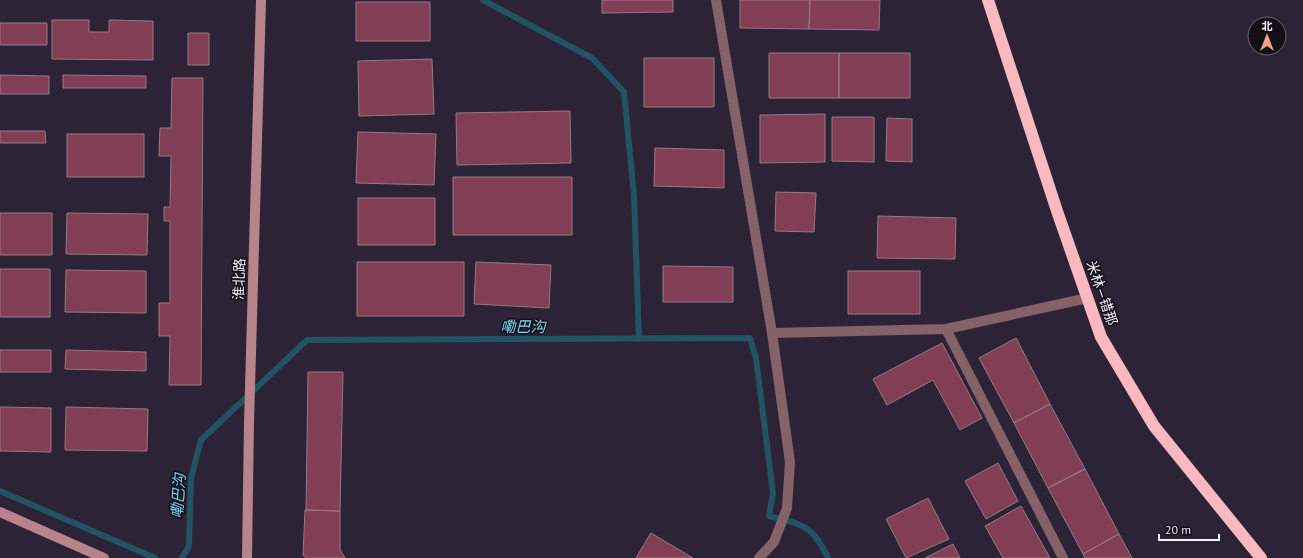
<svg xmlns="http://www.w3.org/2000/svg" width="1303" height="558" viewBox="0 0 1303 558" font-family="'PT Sans','Noto Sans SC',sans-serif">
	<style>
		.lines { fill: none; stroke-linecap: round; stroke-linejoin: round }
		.stream { stroke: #225363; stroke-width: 6 }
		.building { fill: #823e55; stroke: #957a81 }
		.lane { stroke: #846267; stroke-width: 10 }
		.street { stroke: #846267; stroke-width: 10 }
		.secondary { stroke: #b8838a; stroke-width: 10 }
		.highway { stroke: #fab8c0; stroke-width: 12 }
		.labels { text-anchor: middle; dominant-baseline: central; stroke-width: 3; stroke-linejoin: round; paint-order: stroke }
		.street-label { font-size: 14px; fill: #f6f1fe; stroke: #130f17 }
		.water-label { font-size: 15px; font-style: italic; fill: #7cddfd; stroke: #130f17 }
	</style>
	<rect width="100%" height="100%" fill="#2c2436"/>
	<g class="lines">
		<!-- stream -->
		<path class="stream" d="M483,0l109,58 32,34 10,103 5,144
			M0,491l155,67
			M182,558l7,-12 2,-68 10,-38 106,-100 443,-2 6,20 17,135 -4,23c34,9 43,8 59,42"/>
	</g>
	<!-- building -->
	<path class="building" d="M602,0h71v12l-71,1z
		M740,0h70l-1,29 -69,-1z
		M810,0h70l-1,30 -70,-1z
		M356,2h74v39h-74z
		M52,20h37v12h20v-12l44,1v39l-101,-1z
		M0,23h47v22h-47z
		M188,33h21v32h-21z
		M769,53h70v45h-70z
		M839,53h71v45h-71z
		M644,58h70v49h-70z
		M432,59l2,55 -75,2 -1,-55z
		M0,75l49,1v18h-49z
		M63,75l83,1v12h-83z
		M172,78h31l-2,307h-32l1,-49h-11v-33h11v-82h-6v-14h6l1,-51h-12l1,-28h11z
		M570,111l1,52 -114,2 -1,-52z
		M825,114v48l-65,1v-48z
		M832,117h42v45l-42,-1z
		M887,118l25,1v43l-26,-1z
		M0,131h45l1,12h-46z
		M358,132l78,2 -2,51 -78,-2z
		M67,134h77v43h-77z
		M655,148l69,2v38l-70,-2z
		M453,177h119v58h-119z
		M776,192l40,1 -2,39 -39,-1z
		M358,198h77v47h-77z
		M0,213h52v42h-52z
		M67,213l81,1 -1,41 -81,-1z
		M878,216l78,2 -1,41 -78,-1z
		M357,262h107v54h-107z
		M476,262l75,3 -2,43 -75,-4z
		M663,266l70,1v35h-70z
		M0,269h50v48h-50z
		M66,270l80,1v42l-81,-1z
		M848,271h72v43h-72z
		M1016,338l34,66 -36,19 -35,-65z
		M942,343l40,75 -22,12 -27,-50 -46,25 -14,-26z
		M0,350h51v22h-51z
		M66,350l80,2v19l-81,-2z
		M308,372h35l-3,139 -34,-1z
		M1050,404l35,65 -37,19 -34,-65z
		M0,407l51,1v44l-51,-1z
		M66,407l82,2 -1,42 -82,-1z
		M998,463l20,38 -32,18 -21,-38z
		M1085,469l34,65 -36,20 -35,-66z
		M928,498l21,41 -43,19 -20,-39z
		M1021,506l29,52h-47l-18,-32z
		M305,510l35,1v39l5,8h-39l-3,-3z
		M651,533l42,25h-57z
		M1119,534l13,24h-47l-2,-4z
		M953,544l7,14h-35z"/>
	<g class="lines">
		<!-- lane -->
		<path class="lane" d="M716,0l56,333 18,129 -3,46"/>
		<!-- street -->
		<path class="street" d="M946,329l117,229
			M772,333l174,-4 142,-31
			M759,558l15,-16 13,-34"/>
		<!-- secondary -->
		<path class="secondary" d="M0,512l104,46
			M247,558l2,-135 12,-423"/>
		<!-- highway -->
		<path class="highway" d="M988,0l69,211 44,126 53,89 107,132"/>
	</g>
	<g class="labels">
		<!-- street labels -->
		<g class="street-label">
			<text transform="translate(239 279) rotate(-88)">淮北路</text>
			<text transform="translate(1102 293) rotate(71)">米林—错那</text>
		</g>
		<!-- water labels -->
		<g class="water-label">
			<text x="523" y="326">嘞巴沟</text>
			<text transform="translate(178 496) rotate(-86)">嘞巴沟</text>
		</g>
	</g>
	<!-- north arrow -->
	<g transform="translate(1267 36)"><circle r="19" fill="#130f17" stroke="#6e6973"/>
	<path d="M0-3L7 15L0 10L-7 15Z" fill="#f2a07f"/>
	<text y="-6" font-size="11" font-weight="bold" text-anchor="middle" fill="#f6f1fe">北</text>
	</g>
	<!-- scale -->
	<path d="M1159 534v6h60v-6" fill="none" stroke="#f6f1fe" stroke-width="2"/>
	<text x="1165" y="534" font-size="12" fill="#f6f1fe" stroke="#130f17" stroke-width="3" paint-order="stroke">20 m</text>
</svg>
